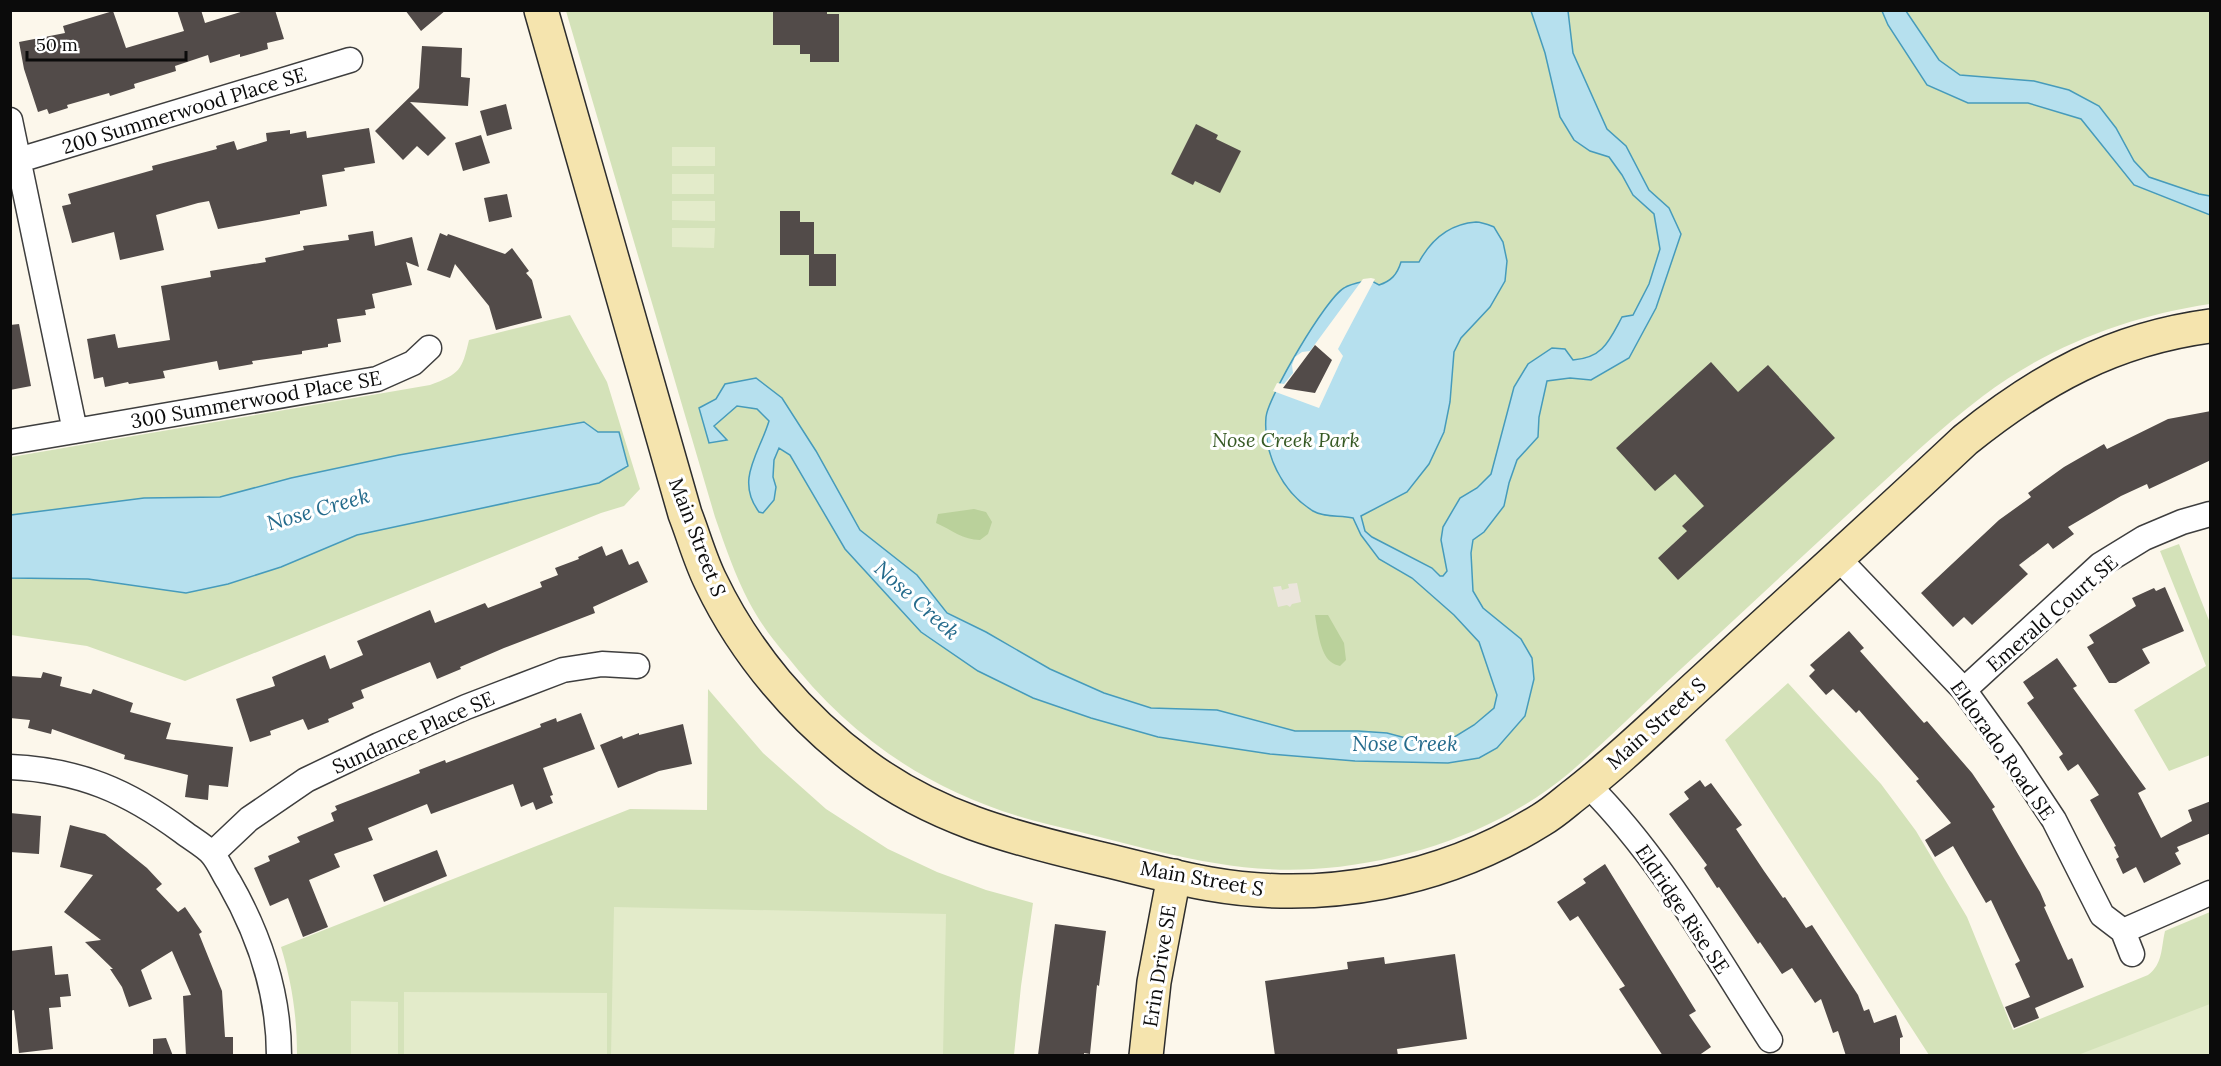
<svg xmlns="http://www.w3.org/2000/svg" width="2221" height="1066" viewBox="0 0 2221 1066" font-family="Lora,serif">
	<style>
		.green { fill: #d4e2b9 }
		.forest { fill: #bad19b }
		.pitch { fill: #e3ebca }
		.plaza { fill: #ebe5dc }
		.water { fill: #b6e0ee; stroke: #469bbb; stroke-width: 1.5 }
		.pier { fill: #fcf7eb }
		.building { fill: #524b49 }
		.lines { fill: none; stroke-linecap: round; stroke-linejoin: round }
		.street-casing { stroke: #3e3e3e; stroke-width: 27 }
		.secondary-casing { stroke: #2d2d2d; stroke-width: 36 }
		.street { stroke: #fff; stroke-width: 24 }
		.secondary { stroke: #f5e4ae; stroke-width: 33 }
		.labels { text-anchor: middle; dominant-baseline: central; stroke-width: 6; stroke-linejoin: round; paint-order: stroke }
		.street-label { font-size: 20px; fill: #0b0b0b; stroke: #fff }
		.park-label { font-size: 20px; font-style: italic; fill: #365924; stroke: #fff }
		.water-label { font-size: 21px; font-style: italic; fill: #256b8c; stroke: #fff }
	</style>
	<rect width="100%" height="100%" fill="#fcf7eb"/>
	<!-- green -->
	<path class="green" d="M566,11h1644v293c-81,12 -161,42 -227,92 -44,33 -84,72 -125,109 -63,58 -126,117 -189,175 -33,31 -66,64 -101,94 -68,57 -167,90 -255,95 -88,6 -176,-24 -262,-44 -109,-26 -196,-81 -265,-170 -14,-16 -27,-34 -37,-53 -14,-27 -24,-56 -34,-85z
		M570,315l37,67 33,107 -16,17 -23,7 -416,168 -98,-35 -76,-11v-178l419,-72c30,-11 32,-15 39,-45z
		M2179,544l31,79v132l-41,16 -35,-61 72,-44 -46,-115z
		M1788,683l93,101 35,47 51,86 46,113 135,-55c15,-11 13,-27 17,-44l45,-19v143h-281l-204,-315z
		M708,689l55,64 63,56 62,40 49,23 49,18 47,13 -12,83 -7,69h-717c0,-38 -5,-72 -16,-108l349,-138 77,1z"/>
	<!-- forest -->
	<path class="forest" d="M974,509l12,3 6,10 -4,12 -8,6c-17,0 -28,-10 -44,-17l2,-9z
		M1315,615h13l16,28 2,17 -6,6c-3,-1 -7,-2 -9,-4 -11,-8 -14,-35 -16,-47z"/>
	<!-- pitch -->
	<path class="pitch" d="M672,147h43v19h-43z
		M672,174h42v20h-42z
		M672,201h43v20l-43,-1z
		M672,228h43l-1,20 -42,-1z
		M614,907l332,7 -3,141h-332z
		M404,992l203,1v62h-203z
		M351,1001l47,1v53h-47z
		M2210,1004v51h-132z"/>
	<!-- plaza -->
	<path class="plaza" d="M1297,583l4,19 -9,2 -2,3 -3,-2 -9,2 -5,-20 8,-1 1,4 7,-2 -1,-4z"/>
	<!-- water -->
	<path class="water" d="M1531,11h37l5,42 34,76 19,17 23,44 20,18 12,26 -25,74 -27,50 -38,22 -21,-2 -23,3 -8,36 -1,20 -21,23 -8,23 -5,23 -20,26 -11,8 -2,13 2,38 10,17 38,31 11,19 2,21 -9,37 -28,32 -18,10 -31,5 -93,-2 -85,-7 -112,-17 -67,-19 -58,-20 -55,-27 -57,-39 -76,-83 -55,-94 -11,-7 -5,12 -1,17 3,10 -2,13 -11,13 -4,-1c-24,-32 0,-58 10,-91l-12,-12 -20,-3 -23,20 13,14 -18,3 -10,-35 17,-9 9,-15 31,-6 26,20 34,53 44,79 57,45 30,38 39,19 64,37 54,24 47,15 66,2 78,21h63l29,2 30,8h31l26,-16 20,-17 3,-13 -18,-53 -25,-27 -42,-37 -33,-19 -18,-24 -8,-17c-14,-3 -28,0 -40,-7 -31,-19 -50,-58 -47,-94 2,-20 60,-119 78,-129 7,-5 18,-6 26,-8l9,5c12,-4 18,-10 22,-23h18c12,-22 30,-38 57,-40 6,0 13,3 18,5l9,15 4,19 -2,20 -15,26 -29,31 -7,14 -4,50 -6,30 -15,32 -22,28 -46,24 4,15 7,6 60,31 8,8h3l4,-5 -6,-31 2,-13 17,-29 17,-10 14,-14 23,-87 14,-23 24,-16 13,1 8,11c30,-2 36,-19 49,-43l11,-2 16,-31 11,-35 -6,-35 -21,-19 -11,-20 -13,-18 -19,-6 -16,-11 -14,-23 -15,-64z
		M1882,11h24l33,49 21,15 74,6 35,9 30,16 17,22 18,33 15,16 50,17 11,2v19l-76,-30 -53,-66 -53,-16h-60l-41,-18 -39,-60z
		M584,422l14,10h21l9,34 -29,17 -242,52 -76,32 -53,17 -42,9 -98,-14 -77,-1v-63l133,-17 76,-1 71,-19 108,-23z"/>
	<!-- pier -->
	<path class="pier" d="M1371,278l4,1 -37,70 5,7 -24,52 -46,-17 4,-8 7,1 9,-11 -1,-8 3,-8 7,-5 8,-1 53,-72z"/>
	<!-- building -->
	<path class="building" d="M177,10h24l4,13 42,-13h28l9,29 -17,4 1,6 -28,8v-3l-30,9 -2,-8 -33,11 1,5 -42,13 1,4 -25,8 -1,-3 -42,12 1,3 -19,6 -2,-5 -9,3 -14,-43 -5,-27 46,-9 -2,-7 50,-15 13,37 58,-17z
		M405,10h41l-25,21z
		M773,10h54v4h12v48h-29v-8h-10v-9h-27z
		M422,46l40,2 -1,29 9,1 -2,28 -58,-4 36,36 -18,18 -11,-10 -14,14 -28,-29 44,-43z
		M506,104l6,25 -25,7 -7,-25z
		M1196,124l22,11 -2,4 25,12 -21,42 -25,-12 -2,4 -22,-11z
		M369,128l6,35 -31,5 1,3 -23,4 5,31 -27,5v3l-82,15 -9,-28 -11,2 -42,12 8,35 -44,10 -6,-28 -42,11 -10,-37 9,-2 -3,-10 85,-24 -1,-4 65,-17 -1,-3 18,-5 3,9 30,-9 -1,-8 24,-3v4l16,-3 1,7z
		M481,135l9,28 -27,8 -8,-28z
		M507,194l5,23 -23,5 -5,-24z
		M780,211h20v11h14v32h22v32h-27v-31h-29z
		M373,231l2,15 37,-9 7,30 -13,-5 6,23 -40,9 3,14 -10,2 1,5 -29,4 4,23 -13,2v3l-26,4v3l-50,7 1,3 -34,6 -2,-9 -54,10 2,7 -36,6 -1,-2 -23,5 -2,-10 -9,2 -7,-40 28,-5 3,14 52,-8 -9,-54 50,-9 -1,-6 56,-9 -1,-4 39,-8 -1,-4 46,-6 -1,-5z
		M440,233l7,3 1,-2 57,20 7,-6 17,23 -3,2 6,7 10,38 -46,12 -7,-24 -34,-42 -5,14 -23,-8z
		M19,324l12,62 -21,4v-65z
		M1315,345l17,15 -17,33 -32,-5z
		M1711,362l27,30 30,-27 67,73 -157,142 -20,-22 29,-27 -5,-5 22,-20 -29,-32 -20,17 -39,-43z
		M2211,411v49l-62,29 -2,-5 -26,12 -53,31 6,7 -21,15 -5,-6 -29,22 9,9 -56,51 -8,-8 -11,10 -32,-34 78,-73 32,-23 -3,-4 36,-26 40,-23 3,5 61,-30z
		M602,546l4,10 16,-7 7,16 9,-4 10,21 -55,25 2,6 -91,35 -44,19 1,2 -24,10 -7,-17 -69,28 3,8 -12,5 2,5 -26,11 1,3 -21,8 -5,-11 -33,12 1,4 -21,7 -14,-43 39,-13 -3,-9 53,-22 5,14 33,-14 -6,-14 73,-31 5,13 50,-20 3,5 54,-21 -2,-5 18,-7 -3,-7 24,-9 -1,-2z
		M2165,587l19,44 -42,18 8,14 -34,20h-7l-22,-36 7,-4 -5,-8 47,-29 -4,-8 22,-10 2,3z
		M1849,631l15,17 -4,3 64,72 3,-2 45,52 23,34 -3,2 48,83 6,14 -2,1 24,53 4,-2 12,29 -49,21 4,10 -25,10 -9,-21 25,-10 -15,-33 5,-3 -29,-61 -5,3 -33,-57 -18,11 -10,-17 26,-17 -35,-42 3,-2 -60,-69 -3,3 -23,-24 -7,6 -17,-19 6,-6 -5,-5z
		M2057,658l20,28 -4,2 73,101 -8,4 23,45 31,-17 -4,-11 23,-9v32l-34,14 2,4 -4,2 6,11 -37,19 -8,-16 -13,7 -7,-15 3,-2 -5,-10 2,-1 -26,-46 9,-5 -21,-31 -10,7 -9,-14 4,-3 -36,-51 7,-5 -11,-16z
		M43,672l19,5 -2,9 31,8 2,-5 40,14 -3,9 41,11 -5,16 67,8 -5,40 -19,-2 -1,15 -23,-3 3,-22 -64,-16 1,-4 -73,-26 -1,5 -23,-6 2,-8 -20,-2v-42l31,2z
		M581,713l14,36 -52,19 10,27 -3,1 3,7 -17,7 -3,-8 -12,5 -8,-23 -82,30 -4,-10 -59,24 5,12 -39,14 6,13 -31,13 19,47 -25,10 -15,-39 -18,8 -16,-38 16,-7 -2,-5 32,-14 -3,-5 37,-16 -3,-8 6,-3 -2,-4 85,-33 -1,-3 26,-10 1,3 95,-36 -1,-3 16,-6 1,4z
		M683,724l9,40 -33,7 -41,17 -18,-43 22,-9 1,3 16,-6v2z
		M1700,780l5,7 6,-4 31,42 -6,4 28,42 19,27 2,-1 21,31 6,-3 46,70 6,16 5,-2 5,14 22,-8 7,22 -3,1v18h-54l-8,-25 -5,2 -12,-34 -6,4 -23,-35 -10,6 -22,-32 -2,2 -39,-57 -2,1 -13,-20 3,-3 -38,-51 20,-15 -5,-7z
		M10,813l31,3 -2,38 -29,-2z
		M70,825l35,9 42,34 15,16 -6,5 22,23 7,-5 17,25 -3,2 23,57 3,46h8v19h-47l-3,-60 8,-1 -19,-44 -31,19 11,29 -23,8 -7,-20 -12,-18h3l-28,-27 16,-2 -37,-28 29,-37 -33,-8z
		M437,850l10,26 -63,26 -11,-27z
		M1605,864l91,147 -7,4 22,32 -13,9h-35l-44,-67 6,-3 -47,-70 -8,5 -13,-19 29,-19 -3,-4z
		M1055,924l51,7 -7,55 -2,-1 -7,69 -6,-1v3l-46,-1z
		M52,946l3,29 13,-1 3,22 -11,1 1,10 -12,1 4,41 -34,4 -5,-43 -4,1v-60z
		M1455,954l12,85 -70,10 1,7h-123l-10,-75 83,-12 -1,-7 37,-5 1,7z
		M166,1038l7,18h-20v-17z"/>
	<g class="lines">
		<!-- street casing -->
		<g class="street-casing">
			<path id="street" d="M10,120l65,311 -65,11
				M19,160l331,-100
				M75,431l302,-52 36,-16 16,-15
				M1837,557l127,133 47,65 43,65 48,95 21,16 87,-38
				M1964,690l136,-125 44,-27 38,-16 28,-8
				M10,767c69,3 118,24 173,65 9,7 22,14 29,22 7,8 11,19 17,28 31,54 50,111 50,174
				M1588,785c74,74 125,167 182,255
				M212,854l37,-35 57,-39 73,-35 87,-38 97,-37 39,-6 35,2
				M2123,931l9,23"/>
		</g>
		<!-- secondary casing -->
		<g class="secondary-casing">
			<path id="secondary" d="M541,10l144,504c9,23 15,46 26,68 34,71 89,136 153,183 70,52 145,72 229,92 39,9 78,20 117,27 114,20 233,-3 331,-64 12,-7 22,-16 32,-24 47,-36 89,-78 132,-117 87,-80 175,-159 260,-239 76,-61 148,-101 245,-114
				M1146,1056l8,-74 20,-106"/>
		</g>
		<!-- street -->
		<use href="#street" class="street"/>
		<!-- secondary -->
		<use href="#secondary" class="secondary"/>
	</g>
	<g class="labels">
		<!-- street labels -->
		<g class="street-label">
			<text transform="translate(184 110) rotate(-17)">200 Summerwood Place SE</text>
			<text transform="translate(256 399) rotate(-10)">300 Summerwood Place SE</text>
			<text transform="translate(698 537) rotate(69)">Main Street S</text>
			<text transform="translate(2052 613) rotate(-41)">Emerald Court SE</text>
			<text transform="translate(1656 723) rotate(-42)">Main Street S</text>
			<text transform="translate(413 732) rotate(-24)">Sundance Place SE</text>
			<text transform="translate(2003 750) rotate(55)">Eldorado Road SE</text>
			<text transform="translate(1202 878) rotate(10)">Main Street S</text>
			<text transform="translate(1683 909) rotate(56)">Eldridge Rise SE</text>
			<text transform="translate(1159 966) rotate(-81)">Erin Drive SE</text>
		</g>
		<!-- park labels -->
		<g class="park-label">
			<text x="1286" y="439">Nose Creek Park</text>
		</g>
		<!-- water labels -->
		<g class="water-label">
			<text transform="translate(318 509) rotate(-16)">Nose Creek</text>
			<text transform="translate(917 600) rotate(42)">Nose Creek</text>
			<text x="1405" y="743">Nose Creek</text>
		</g>
	</g>
	<!-- border -->
	<rect width="2221" height="1066" fill="none" stroke="#0b0b0b" stroke-width="24"/>
	<!-- scale -->
	<path d="M27 51v9h159v-9" fill="none" stroke="#0b0b0b" stroke-width="3"/>
	<text x="36" y="51" font-size="18" fill="#0b0b0b" stroke="#ffffff" stroke-width="4.5" paint-order="stroke">50 m</text>
</svg>
